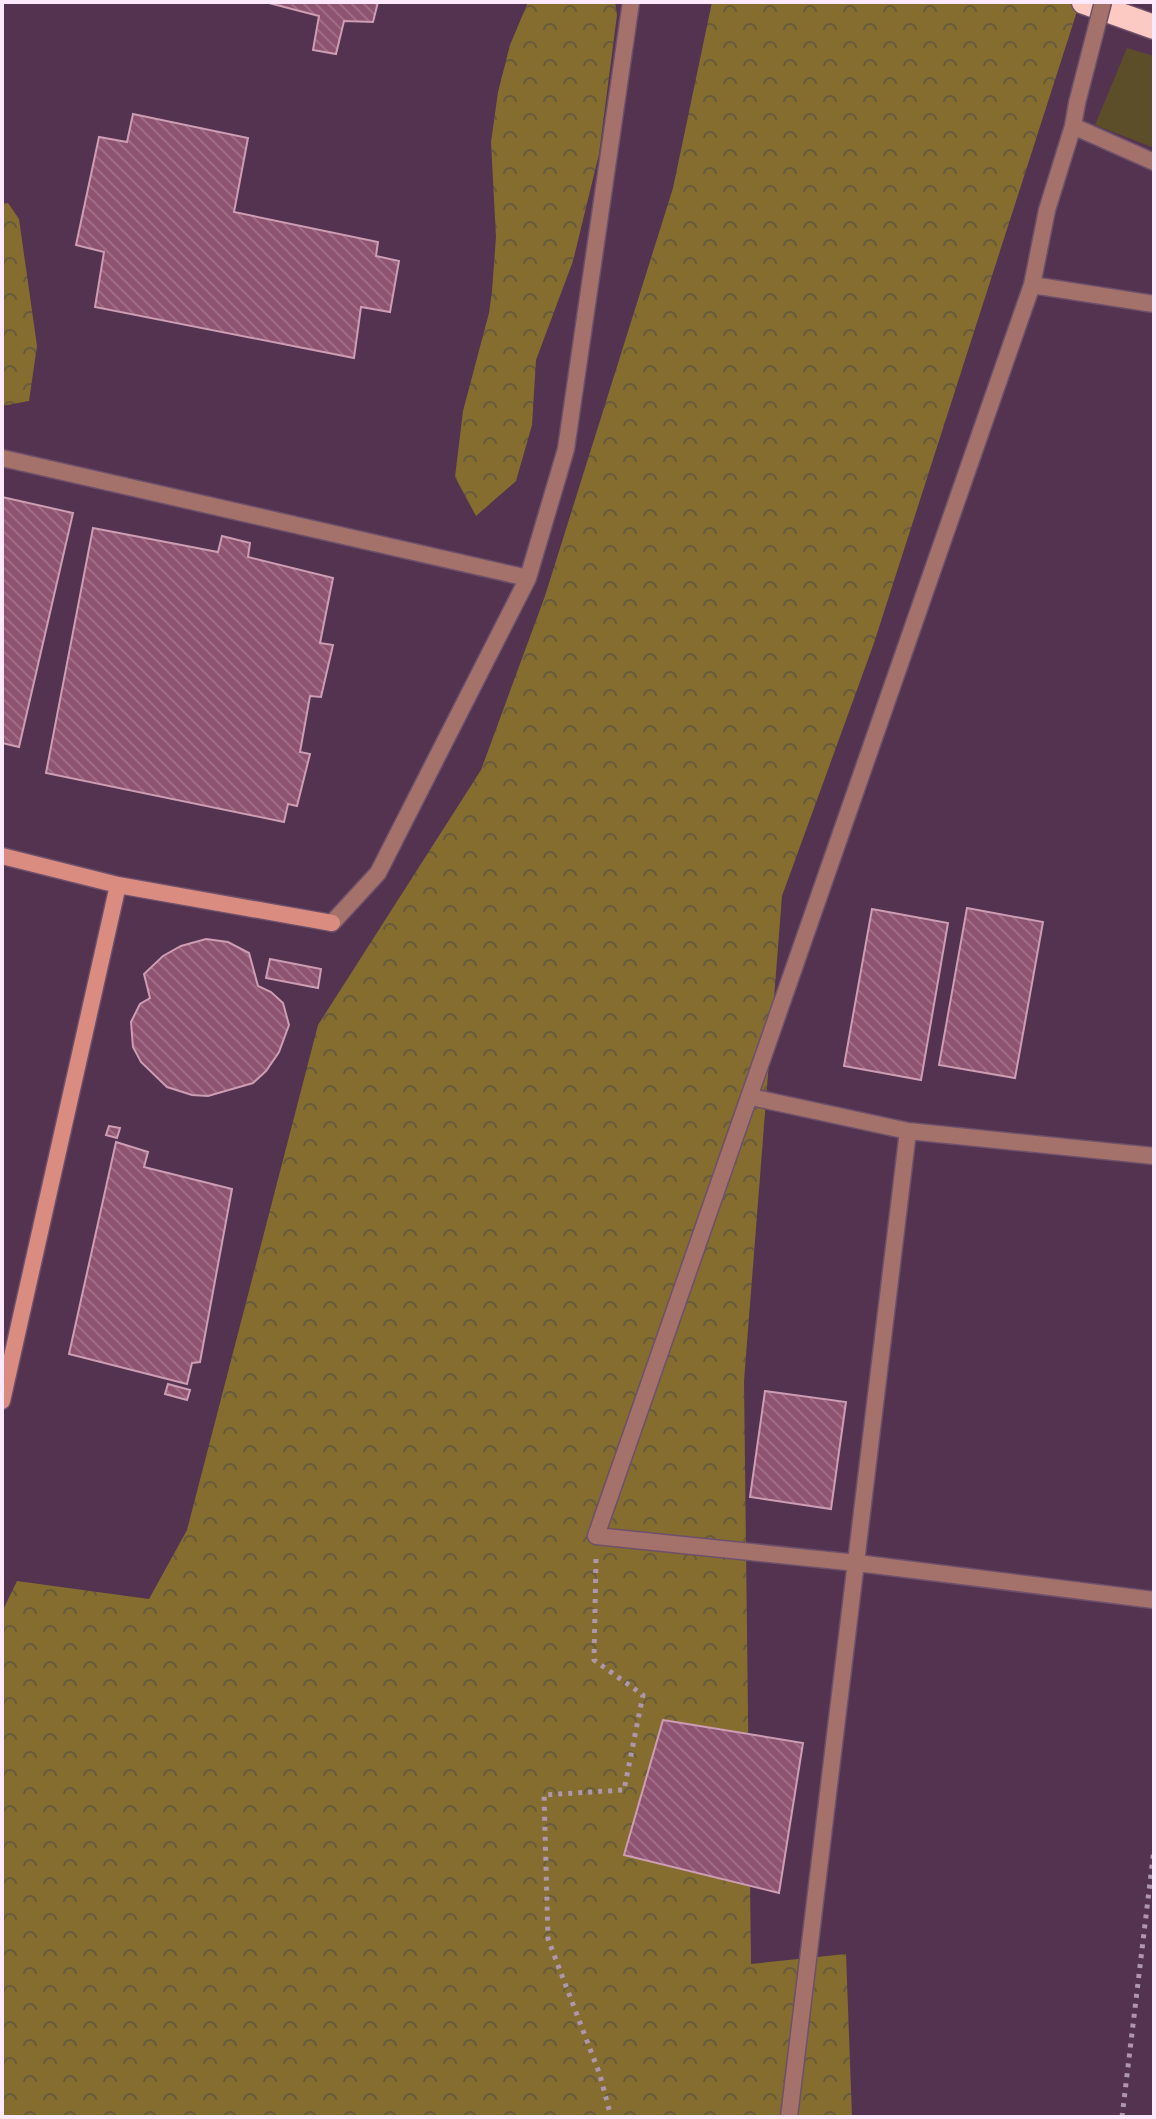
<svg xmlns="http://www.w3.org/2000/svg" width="1156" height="2119" viewBox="0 0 1156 2119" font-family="'DM Sans',sans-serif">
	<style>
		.grass { fill: #5c4e29 }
		.forest { fill: url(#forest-crowns) }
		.building { fill: url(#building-back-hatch); stroke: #cd9db3; stroke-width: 2 }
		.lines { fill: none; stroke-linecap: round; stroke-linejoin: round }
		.street-casing { stroke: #6e506b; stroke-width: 19 }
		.secondary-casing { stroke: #6e506b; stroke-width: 19 }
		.highway-casing { stroke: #6e506b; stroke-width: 27 }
		.path { stroke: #af96ad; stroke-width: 5; stroke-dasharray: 4 6; stroke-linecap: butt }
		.street { stroke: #a4726a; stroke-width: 16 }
		.secondary { stroke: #db8c80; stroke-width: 16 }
		.highway { stroke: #fccac2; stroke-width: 24 }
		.street-bridge-casing { stroke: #6e506b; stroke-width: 19; stroke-linecap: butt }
		.street-bridge { stroke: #a4726a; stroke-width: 16 }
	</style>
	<defs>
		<pattern id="forest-crowns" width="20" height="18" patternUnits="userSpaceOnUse" patternTransform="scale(2)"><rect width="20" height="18" fill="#846d2e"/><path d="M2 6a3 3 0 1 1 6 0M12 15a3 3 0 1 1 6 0" fill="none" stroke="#685a3c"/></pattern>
		<pattern id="building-back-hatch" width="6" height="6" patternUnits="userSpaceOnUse" patternTransform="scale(2)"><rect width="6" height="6" fill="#8e5371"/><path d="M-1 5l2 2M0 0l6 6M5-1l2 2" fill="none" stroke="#9f6c86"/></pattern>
	</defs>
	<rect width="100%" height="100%" fill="#533350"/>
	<!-- grass -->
	<path class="grass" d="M1127,48l27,8v92l-59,-23z"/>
	<!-- forest -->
	<path class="forest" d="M528,2h87l2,13 -18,139 -26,107 -37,99 -4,65 -16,56 -40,35 -21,-39 8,-66 26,-98 3,-22 4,-54 -5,-95 7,-50 12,-47z
		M712,2h368l-206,641 -92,253 -38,485 7,583 95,-10 6,163h-850v-505l15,-31 132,18 38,-69 131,-505 163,-255 64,-174 128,-408z
		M8,203l11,16 18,127 -8,55 -27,5v-202z"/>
	<!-- building -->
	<path class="building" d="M265,2h113l-5,20 -29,-1 -8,33 -23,-4 6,-34z
		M133,114l115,24 -14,74 144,30 -2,14 23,5 -9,51 -29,-5 -7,51 -259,-51 9,-55 -28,-7 23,-108 28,5z
		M2,497l71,16 -54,234 -17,-4z
		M93,528l125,24 4,-16 28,7 -2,14 85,21 -13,65 13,2 -12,52 -11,-1 -10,56 10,2 -13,52 -9,-2 -4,18 -238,-49z
		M967,908l76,14 -28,156 -76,-13z
		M872,909l76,14 -27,157 -77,-14z
		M206,939l22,3 21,11 9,33 13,6 12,11 6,22 -10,27 -13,19 -13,12 -45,13 -16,-1 -25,-8 -26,-25 -8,-15 -2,-25 9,-18 10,-6 -6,-24 19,-18 18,-10z
		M270,959l51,10 -3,19 -52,-10z
		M109,1126l11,2 -3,10 -11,-3z
		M116,1142l32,10 -4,15 88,22 -32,173 -8,1 -5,21 -118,-30z
		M168,1384l22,6 -3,10 -22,-6z
		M765,1391l81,11 -15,107 -81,-12z
		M663,1720l140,23 -24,150 -155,-38z"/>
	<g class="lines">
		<!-- street casing -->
		<g class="street-casing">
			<path id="street" d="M1077,103l-4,23 -26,84 -15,75 -436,1251 261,27 297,37
				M1073,126l81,36
				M1032,285l122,19
				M2,458l526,120
				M332,923l46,-50 150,-295 38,-129 65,-447
				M751,1097l157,34 246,25
				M789,2117l119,-986"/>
		</g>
		<!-- secondary casing -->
		<g class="secondary-casing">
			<path id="secondary" d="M2,856l116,29 214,38
				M2,1401l116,-516"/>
		</g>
		<!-- highway casing -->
		<g class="highway-casing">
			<path id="highway" d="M1084,2l70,25"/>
		</g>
		<!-- path -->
		<path class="path" d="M596,1559l-2,101 49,35 -19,95 -80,5 4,144 52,136 11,42
			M1122,2117l32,-268"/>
		<!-- street -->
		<use href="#street" class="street"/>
		<!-- secondary -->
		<use href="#secondary" class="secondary"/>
		<!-- highway -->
		<use href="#highway" class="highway"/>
		<!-- street-bridge casing -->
		<g class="street-bridge-casing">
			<path id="street-bridge" d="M1077,103l26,-101"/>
		</g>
		<!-- street-bridge -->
		<use href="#street-bridge" class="street-bridge"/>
	</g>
	<!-- border -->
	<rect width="1156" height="2119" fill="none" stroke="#fde9fb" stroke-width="8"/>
</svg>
